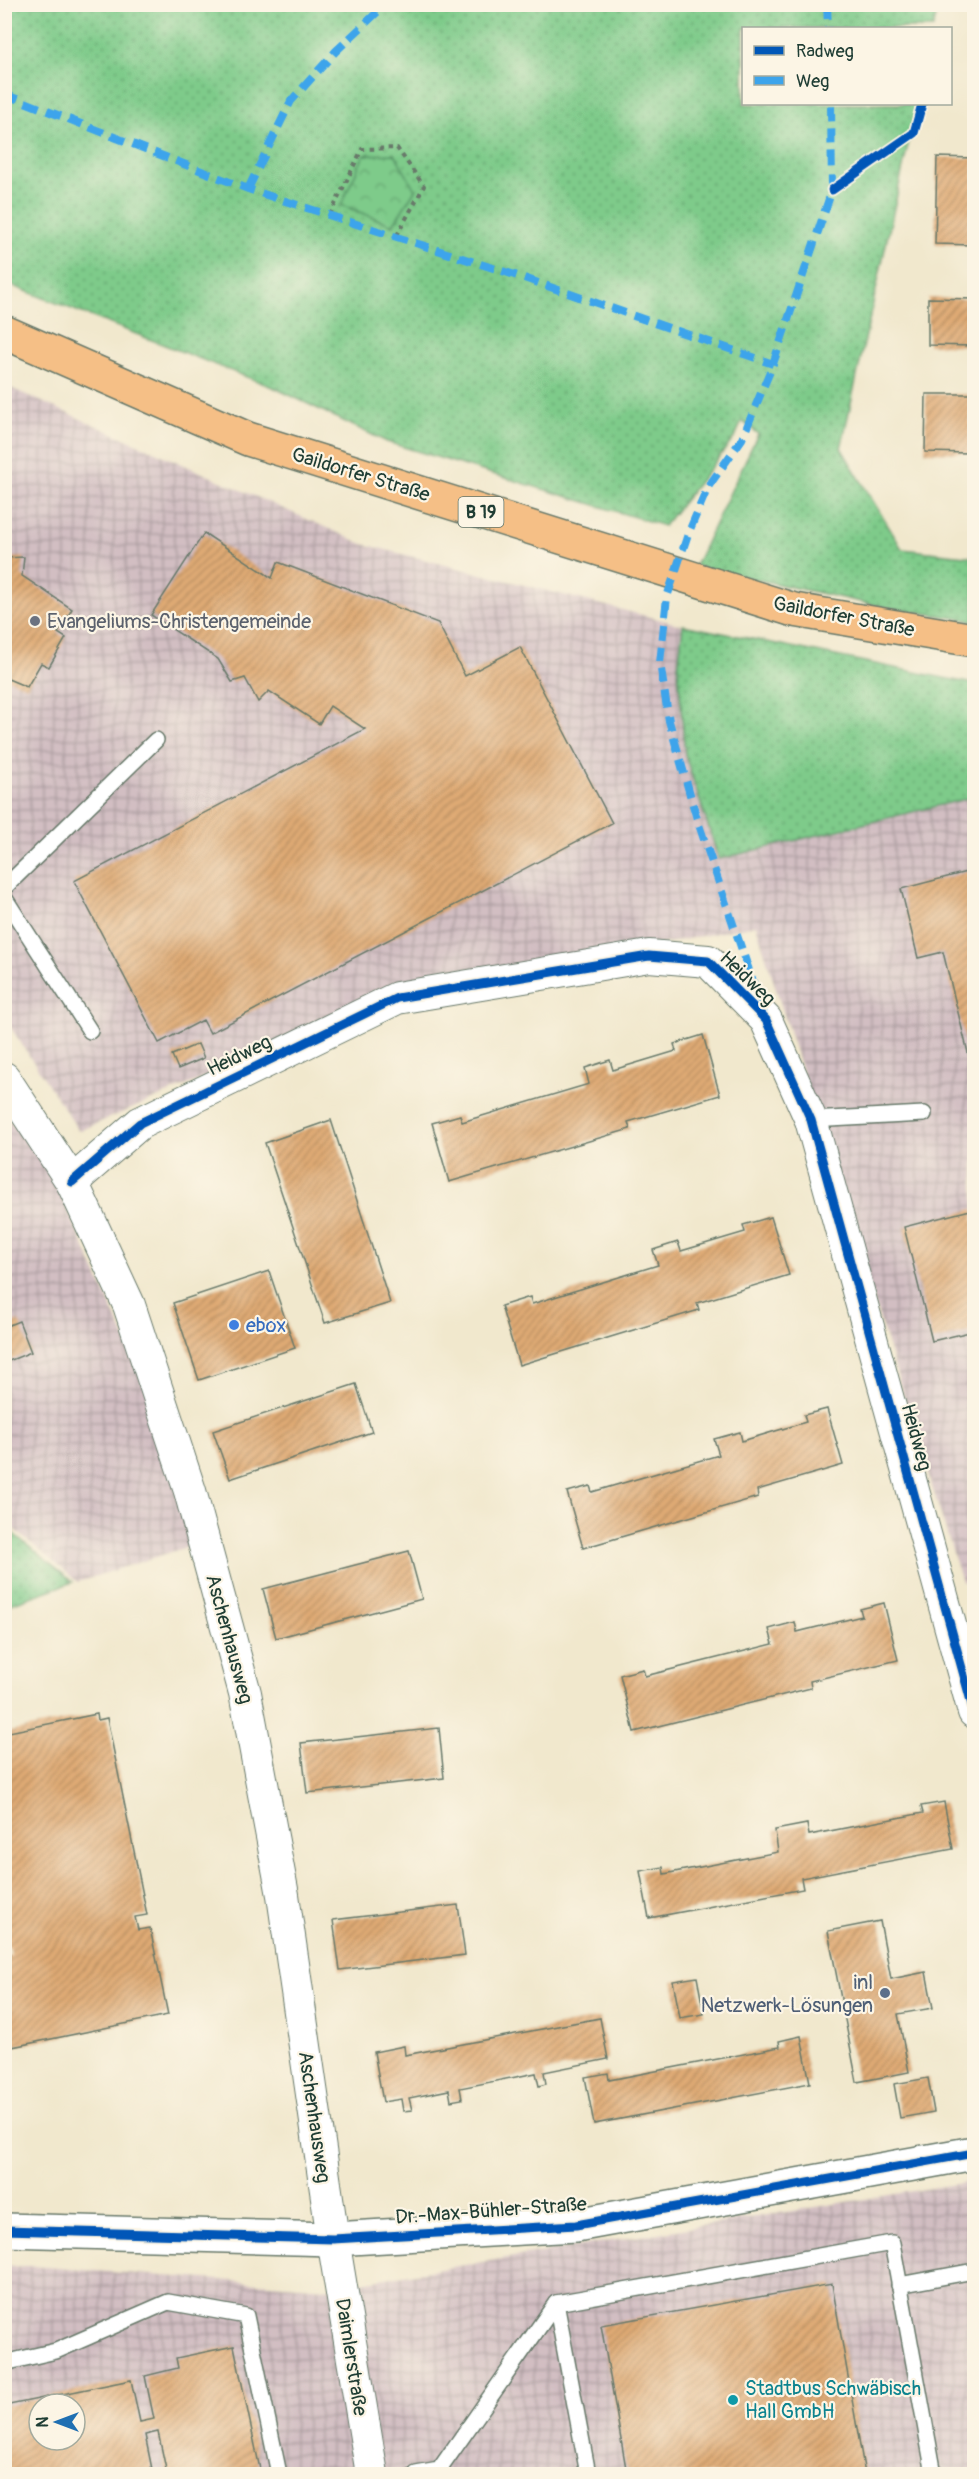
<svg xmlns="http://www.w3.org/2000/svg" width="979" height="2479" viewBox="0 0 979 2479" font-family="Pangolin,sans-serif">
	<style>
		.industrial { fill: url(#industrial-grid); fill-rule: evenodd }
		.grass { fill: url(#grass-dots); stroke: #4e845f; stroke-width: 1.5 }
		.park { fill: url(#park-crowns); stroke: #4e845f; stroke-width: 1.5 }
		.building { fill: url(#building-hatch); fill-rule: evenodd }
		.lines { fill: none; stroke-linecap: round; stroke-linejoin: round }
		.service-casing { stroke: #68796a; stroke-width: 18 }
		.minor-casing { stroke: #68796a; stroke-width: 34 }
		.tertiary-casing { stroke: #68796a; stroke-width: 36 }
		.primary-casing { stroke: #68796a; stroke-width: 36 }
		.path { stroke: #68796a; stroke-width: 4; stroke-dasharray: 4.5 4.5; stroke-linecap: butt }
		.service { stroke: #fff; stroke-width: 15 }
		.minor { stroke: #fff; stroke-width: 32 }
		.tertiary { stroke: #fff; stroke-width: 33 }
		.primary { stroke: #f5bf86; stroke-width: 33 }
		.quiet { stroke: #3da4eb; stroke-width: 8; stroke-dasharray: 15 8; stroke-linecap: butt }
		.cycleway-casing { stroke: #fcf5e5; stroke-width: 13 }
		.cycleway { stroke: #0057b8; stroke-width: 9 }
		.worship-dot { fill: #6b7280; stroke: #fcf5e5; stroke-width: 2 }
		.shop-dot { fill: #3f7fe0; stroke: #fcf5e5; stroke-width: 2 }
		.service-dot { fill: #5c6f8a; stroke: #fcf5e5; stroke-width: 2 }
		.culture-dot { fill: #0f9aa8; stroke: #fcf5e5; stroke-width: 2 }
		.labels { text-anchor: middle; stroke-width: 4.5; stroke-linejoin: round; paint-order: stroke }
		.shield { fill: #fcf5e5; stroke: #617469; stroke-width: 1.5 }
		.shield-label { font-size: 18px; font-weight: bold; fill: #1f3d34 }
		.street-label { font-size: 20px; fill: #1f3d34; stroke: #fcf5e5 }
		.worship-label { font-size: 20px; fill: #5b616d; stroke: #fcf5e5; text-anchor: start }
		.shop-label { font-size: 20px; fill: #366cbe; stroke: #fcf5e5; text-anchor: start }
		.service-label { font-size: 20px; fill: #4e5e75; stroke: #fcf5e5; text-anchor: end }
		.culture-label { font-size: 20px; fill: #0d838f; stroke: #fcf5e5; text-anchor: start }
	</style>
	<defs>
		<pattern id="industrial-grid" width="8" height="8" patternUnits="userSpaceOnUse" patternTransform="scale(1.5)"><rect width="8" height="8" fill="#d2bec2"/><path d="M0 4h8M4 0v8" fill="none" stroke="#aa9c9e"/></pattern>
		<pattern id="grass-dots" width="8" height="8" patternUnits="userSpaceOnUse" patternTransform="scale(1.5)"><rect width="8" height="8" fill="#7ecb8a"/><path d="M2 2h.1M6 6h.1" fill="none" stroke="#67a672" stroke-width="1.8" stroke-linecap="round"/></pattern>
		<pattern id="park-crowns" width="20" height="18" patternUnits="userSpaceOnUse" patternTransform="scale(1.5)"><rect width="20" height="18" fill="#7ecb8a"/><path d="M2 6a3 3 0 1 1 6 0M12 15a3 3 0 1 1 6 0" fill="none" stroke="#67a672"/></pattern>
		<pattern id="building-hatch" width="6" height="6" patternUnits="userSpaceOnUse" patternTransform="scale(1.5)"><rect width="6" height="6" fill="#dfaa74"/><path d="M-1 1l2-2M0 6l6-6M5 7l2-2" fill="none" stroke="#b48c60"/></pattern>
	</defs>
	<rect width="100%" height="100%" fill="#fcf5e5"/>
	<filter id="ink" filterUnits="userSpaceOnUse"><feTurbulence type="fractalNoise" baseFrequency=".0167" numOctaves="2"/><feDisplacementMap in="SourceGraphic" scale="12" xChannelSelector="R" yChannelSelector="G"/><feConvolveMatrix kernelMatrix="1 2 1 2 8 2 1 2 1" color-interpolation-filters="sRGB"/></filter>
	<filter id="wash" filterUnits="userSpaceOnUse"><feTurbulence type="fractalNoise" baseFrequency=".008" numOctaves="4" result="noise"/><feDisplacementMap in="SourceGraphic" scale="24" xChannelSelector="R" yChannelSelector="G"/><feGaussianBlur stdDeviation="1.35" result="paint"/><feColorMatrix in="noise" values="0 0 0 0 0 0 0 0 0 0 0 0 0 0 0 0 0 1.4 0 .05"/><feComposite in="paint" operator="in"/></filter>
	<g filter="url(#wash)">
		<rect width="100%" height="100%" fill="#f1e8cd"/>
		<g class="industrial">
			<path d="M 4,385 L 363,544 L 709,632 L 974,684 L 974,1581 L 962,1582 L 756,925 L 387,1000 L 79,1131 L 5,1019 Z"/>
			<path d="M 4,1113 L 53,1177 L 144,1380 L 193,1545 L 78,1582 L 5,1522 Z"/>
			<path d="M 974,2181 L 974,2474 L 5,2474 L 4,2267 L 30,2266 L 326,2288 ZM 39,2404 L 75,2404 L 75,2440 L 39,2440 Z"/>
		</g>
		<g class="grass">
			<path d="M 4,5 L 939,5 L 933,28 L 744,28 L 744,104 L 917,104 L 841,448 L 902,549 L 974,557 L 974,621 L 879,606 L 695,566 L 758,434 L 742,421 L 735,437 L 664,526 L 387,442 L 275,388 L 5,283 Z"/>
			<path d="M 683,625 L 974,684 L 974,797 L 719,859 L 685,755 L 678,668 Z"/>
			<path d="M 5,1527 L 73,1582 L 5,1606 Z"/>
		</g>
		<path class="park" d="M 395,154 L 415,190 L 393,225 L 341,205 L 364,155 Z"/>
		<g id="blocks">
			<g class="building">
				<rect x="972" y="27" width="2" height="34"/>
				<path d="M 937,157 L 974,158 L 974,245 L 935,244 Z"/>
				<rect x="971" y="261" width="3" height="19"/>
				<path d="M 928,298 L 974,299 L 974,346 L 928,345 Z"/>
				<path d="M 926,394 L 971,394 L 970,453 L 925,452 Z"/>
				<path d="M 204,533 L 272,578 L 278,562 L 438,623 L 465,676 L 520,647 L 612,823 L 210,1033 L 203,1020 L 159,1043 L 74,881 L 365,729 L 330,706 L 319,724 L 269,691 L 258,702 L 245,678 L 232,682 L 218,659 L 151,615 Z"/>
				<path d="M 24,557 L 22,576 L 72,609 L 58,633 L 66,638 L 49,667 L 41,663 L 27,687 L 8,679 L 4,685 L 4,558 Z"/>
				<path d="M 974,870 L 974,1077 L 943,952 L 918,958 L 901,889 Z"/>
				<path d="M 703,1035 L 720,1095 L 628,1122 L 630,1129 L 449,1182 L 432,1123 L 460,1115 L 462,1122 L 589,1084 L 585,1068 L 610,1060 L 613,1070 L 676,1051 L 674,1044 Z"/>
				<path d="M 198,1044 L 204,1058 L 178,1069 L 172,1055 Z"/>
				<path d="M 331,1120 L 390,1303 L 325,1323 L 265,1143 Z"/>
				<path d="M 974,1209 L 974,1331 L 932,1341 L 904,1227 Z"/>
				<path d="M 771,1217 L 789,1275 L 697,1303 L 699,1310 L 519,1365 L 501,1306 L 530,1297 L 532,1304 L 658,1265 L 653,1250 L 678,1242 L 681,1251 L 745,1232 L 743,1225 Z"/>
				<path d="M 269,1271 L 295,1348 L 199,1380 L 173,1303 Z"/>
				<path d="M 19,1321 L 31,1352 L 4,1363 L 4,1327 Z"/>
				<path d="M 356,1384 L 372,1432 L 230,1479 L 213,1431 Z"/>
				<path d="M 827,1409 L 843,1465 L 757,1490 L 758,1497 L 583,1548 L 567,1492 L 590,1486 L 592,1492 L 719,1455 L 714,1439 L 740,1432 L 742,1441 L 806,1422 L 804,1415 Z"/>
				<path d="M 409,1551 L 422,1599 L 276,1638 L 263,1589 Z"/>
				<path d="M 884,1603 L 898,1660 L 810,1681 L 811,1688 L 634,1732 L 620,1675 L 643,1669 L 645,1676 L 773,1644 L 769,1629 L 795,1622 L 797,1632 L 862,1616 L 860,1609 Z"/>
				<path d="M 97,1714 L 98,1720 L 107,1718 L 147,1915 L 135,1917 L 138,1930 L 150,1928 L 168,2015 L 12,2047 L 4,2010 L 4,1957 L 11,1955 L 9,1947 L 4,1947 L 4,1733 Z"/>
				<path d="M 439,1728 L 444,1778 L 307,1793 L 301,1743 Z"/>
				<path d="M 944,1802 L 953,1849 L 801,1878 L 803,1889 L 649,1918 L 640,1871 L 663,1867 L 664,1874 L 778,1852 L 775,1830 L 807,1824 L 809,1835 L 923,1813 L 921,1806 Z"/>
				<path d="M 458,1905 L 465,1955 L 340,1970 L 333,1920 Z"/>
				<path d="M 880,1921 L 891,1979 L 926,1972 L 933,2008 L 898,2014 L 909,2072 L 857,2082 L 828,1931 Z"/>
				<path d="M 697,1977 L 704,2014 L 680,2018 L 673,1981 Z"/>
				<path d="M 600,2018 L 608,2059 L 544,2072 L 546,2084 L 539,2086 L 536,2073 L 460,2088 L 462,2099 L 451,2101 L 449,2090 L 409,2098 L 412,2110 L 403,2111 L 401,2099 L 383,2102 L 374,2052 L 404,2046 L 405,2055 Z"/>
				<path d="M 801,2036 L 810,2083 L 594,2124 L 585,2077 L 608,2073 L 609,2080 L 780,2047 L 779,2041 Z"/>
				<path d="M 928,2078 L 934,2112 L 900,2118 L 894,2084 Z"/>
				<path d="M 832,2284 L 865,2474 L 627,2474 L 601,2325 Z"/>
				<path d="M 234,2346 L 261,2474 L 167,2474 L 158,2432 L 145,2435 L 153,2474 L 4,2474 L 4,2406 L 131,2380 L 140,2422 L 154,2419 L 145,2376 L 178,2368 L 176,2358 ZM 39,2404 L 75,2404 L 75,2440 L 39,2440 Z"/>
			</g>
		</g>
	</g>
	<g filter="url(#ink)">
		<use href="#blocks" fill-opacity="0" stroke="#68796a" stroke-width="1.5"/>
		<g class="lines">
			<defs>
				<g id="service">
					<path d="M 4,888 L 156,740"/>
					<path d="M 4,897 L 90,1031"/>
					<path d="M 811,1120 L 924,1114"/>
					<path d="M 899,2285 L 974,2271"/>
					<path d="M 556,2303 L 588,2474"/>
					<path d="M 4,2363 L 56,2351 L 168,2302 L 246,2316 L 279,2474"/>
					<path d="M 416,2474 L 439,2470 L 556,2303 L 892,2243 L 934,2474"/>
				</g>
				<g id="minor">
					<path d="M 4,1078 L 72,1182 L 129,1305 L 190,1491 L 245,1693 L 283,1895 L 333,2239 L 372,2474"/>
					<path d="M 72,1182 L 140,1123 L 397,998 L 649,956 L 708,961 L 766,1020 L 811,1120 L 974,1712"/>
				</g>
				<path id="tertiary" d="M 4,2230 L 333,2239 L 576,2225 L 974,2153"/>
				<path id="primary" d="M 4,332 L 248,439 L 794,610 L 974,640"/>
			</defs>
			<use href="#service" class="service-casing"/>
			<use href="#minor" class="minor-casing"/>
			<use href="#tertiary" class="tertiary-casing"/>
			<use href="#primary" class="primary-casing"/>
			<path class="path" d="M 330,215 L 362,149 L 397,148 L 424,186 L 396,237"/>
			<use href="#service" class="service"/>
			<use href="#minor" class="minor"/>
			<use href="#tertiary" class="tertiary"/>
			<use href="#primary" class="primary"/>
			<g class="quiet">
				<path d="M 827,4 L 828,28"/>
				<path d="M 4,94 L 248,189 L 524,278 L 773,364"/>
				<path d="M 248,189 L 291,101 L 336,51 L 386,4"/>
				<path d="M 764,1014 L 697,819 L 669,721 L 660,663 L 667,597 L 688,534 L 708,487 L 742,439 L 773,364 L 832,190 L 831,104"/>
			</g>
			<defs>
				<g id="cycleway">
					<path d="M 832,190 L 914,133 L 922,104"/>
					<path d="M 72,1182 L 140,1123 L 397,998 L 649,956 L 708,961 L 766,1020 L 811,1120 L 974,1712"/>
					<path d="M 4,2230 L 333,2239 L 576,2225 L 974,2153"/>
				</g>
			</defs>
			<use href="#cycleway" class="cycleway-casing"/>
			<use href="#cycleway" class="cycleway"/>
		</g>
	</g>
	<circle class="worship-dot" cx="35" cy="621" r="6"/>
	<circle class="shop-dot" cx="234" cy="1325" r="6"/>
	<circle class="service-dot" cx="885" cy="1993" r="6"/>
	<circle class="culture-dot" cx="733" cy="2400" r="6"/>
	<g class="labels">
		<rect class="shield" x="458.5" y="497" width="45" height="30" rx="4.5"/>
		<g class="shield-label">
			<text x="481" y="518">B 19</text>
		</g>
		<g class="street-label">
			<text transform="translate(361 474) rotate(17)" y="7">Gaildorfer Straße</text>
			<text transform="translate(844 616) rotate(11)" y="7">Gaildorfer Straße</text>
			<text transform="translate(748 978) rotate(44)" y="7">Heidweg</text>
			<text transform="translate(239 1055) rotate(-26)" y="7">Heidweg</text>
			<text transform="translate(917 1437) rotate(75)" y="7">Heidweg</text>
			<text transform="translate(230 1639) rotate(75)" y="7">Aschenhausweg</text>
			<text transform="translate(315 2117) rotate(82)" y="7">Aschenhausweg</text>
			<text transform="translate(491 2210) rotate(-4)" y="7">Dr.-Max-Bühler-Straße</text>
			<text transform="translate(352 2357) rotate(81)" y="7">Daimlerstraße</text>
		</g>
		<g class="worship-label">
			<text x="47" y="628">Evangeliums-Christengemeinde</text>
		</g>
		<g class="shop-label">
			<text x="246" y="1332">ebox</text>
		</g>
		<g class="service-label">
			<text x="873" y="1989">inl<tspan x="873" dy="23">Netzwerk-Lösungen</tspan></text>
		</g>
		<g class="culture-label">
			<text x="745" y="2395">Stadtbus Schwäbisch<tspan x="745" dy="23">Hall GmbH</tspan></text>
		</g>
	</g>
	<rect width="979" height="2479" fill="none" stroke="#fcf5e5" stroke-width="24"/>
	<rect x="742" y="27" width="210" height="78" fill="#fcf5e5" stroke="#a4ab9e" stroke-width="1.5"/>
	<rect x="754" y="46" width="30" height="9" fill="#0057b8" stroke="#a4ab9e" stroke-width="1.5"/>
	<text x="796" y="57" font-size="18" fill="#1f3d34">Radweg</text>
	<rect x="754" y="76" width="30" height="9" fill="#3da4eb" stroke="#a4ab9e" stroke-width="1.5"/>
	<text x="796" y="87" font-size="18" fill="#1f3d34">Weg</text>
	<g transform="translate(57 2422) rotate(270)"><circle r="28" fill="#fcf5e5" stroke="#a4ab9e" stroke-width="1.5"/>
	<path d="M0-4.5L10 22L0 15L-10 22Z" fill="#1f6fb2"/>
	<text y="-9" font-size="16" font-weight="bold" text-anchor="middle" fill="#1f3d34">N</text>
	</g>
</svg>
